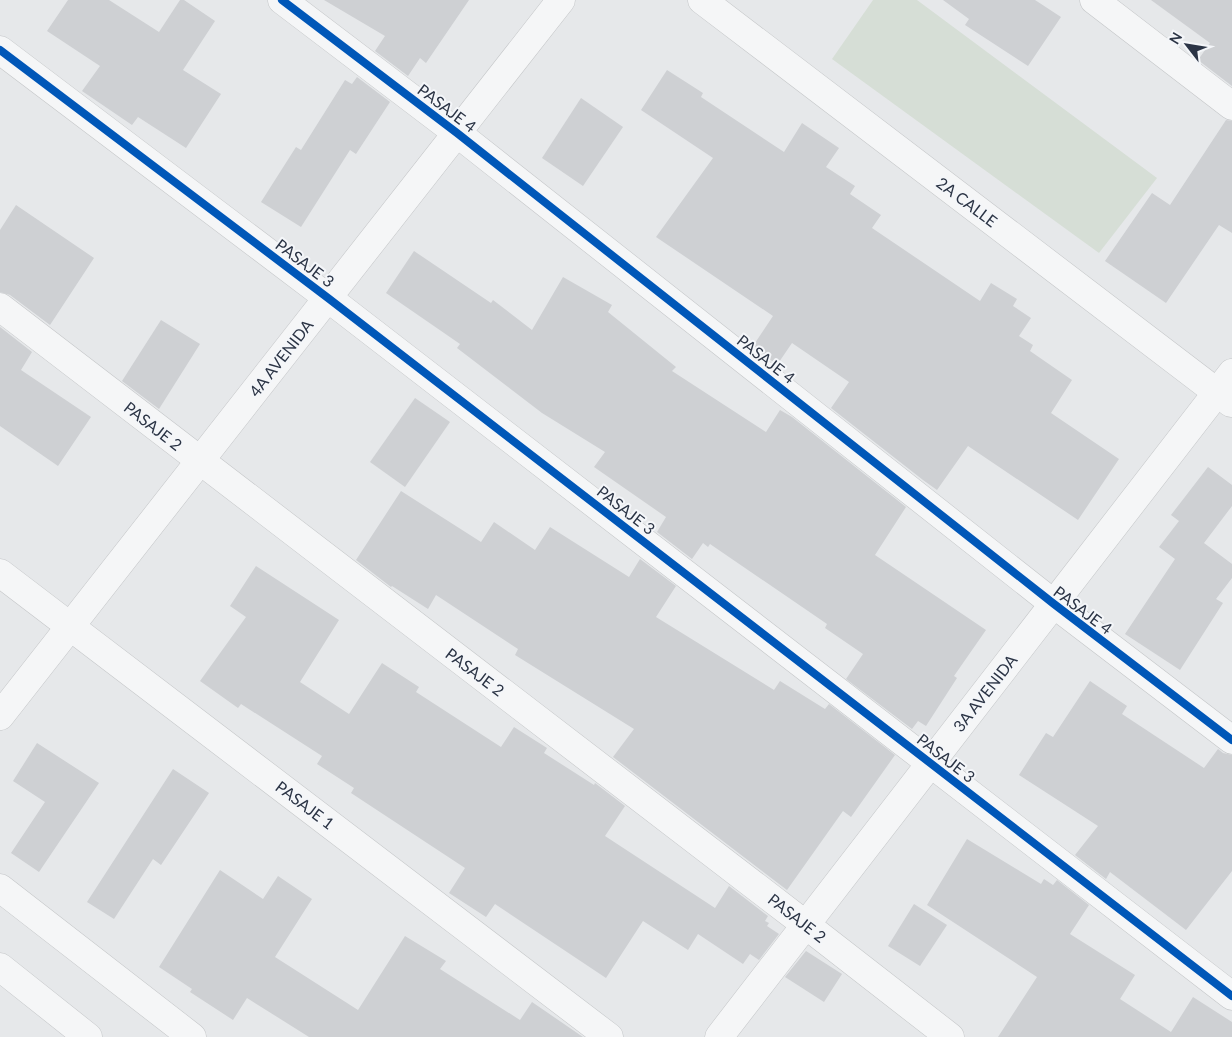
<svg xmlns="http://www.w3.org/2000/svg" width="1232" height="1037" viewBox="0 0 1232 1037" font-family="Lato,sans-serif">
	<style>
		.green { fill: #d6ded6 }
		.building { fill: #ced0d3 }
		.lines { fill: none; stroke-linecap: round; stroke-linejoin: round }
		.minor-casing { stroke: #c4c6c8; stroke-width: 29 }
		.minor { stroke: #f5f6f7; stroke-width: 28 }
		.cycleway-casing { stroke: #f4f6f9; stroke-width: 11 }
		.cycleway { stroke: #0057b8; stroke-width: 8 }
		.labels { text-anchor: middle; stroke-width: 4; stroke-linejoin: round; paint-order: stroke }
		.street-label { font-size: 16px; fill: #2b3445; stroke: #f4f6f9 }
	</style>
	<rect width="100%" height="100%" fill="#e6e8ea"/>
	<path class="green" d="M 873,0 L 917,0 L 1157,178 L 1099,253 L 832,59 Z"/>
	<g class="building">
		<path d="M 68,0 L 109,0 L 159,32 L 180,0 L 184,0 L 215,21 L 183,70 L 221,94 L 186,148 L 138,117 L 132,125 L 82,91 L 100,66 L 47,31 Z"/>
		<path d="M 324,0 L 469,0 L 426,63 L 420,58 L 408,76 L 375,51 L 385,36 Z"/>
		<path d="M 943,0 L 1035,0 L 1061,17 L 1028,66 L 965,25 L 969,19 Z"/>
		<path d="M 1151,0 L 1232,0 L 1232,86 L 1198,60 L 1210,43 Z"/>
		<path d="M 667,70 L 703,93 L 701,97 L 784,152 L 802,123 L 839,148 L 826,167 L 855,186 L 850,194 L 881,215 L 872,228 L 980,301 L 991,283 L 1017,299 L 1013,306 L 1031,318 L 1019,336 L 1033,345 L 1030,351 L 1072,380 L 1051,413 L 1119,459 L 1078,520 L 968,446 L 937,490 L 923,480 L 831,408 L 849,382 L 792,343 L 777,365 L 753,346 L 773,316 L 656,237 L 713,158 L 641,110 Z"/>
		<path d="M 357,77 L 390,102 L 356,154 L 350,150 L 301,227 L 261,202 L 296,147 L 301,150 L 345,80 L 352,84 Z"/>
		<path d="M 581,98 L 623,127 L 583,186 L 542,158 Z"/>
		<path d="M 1226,120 L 1232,121 L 1232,233 L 1219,225 L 1166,303 L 1105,261 L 1152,193 L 1170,205 Z"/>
		<path d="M 16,205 L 94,258 L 50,325 L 10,295 L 0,292 L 0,230 Z"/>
		<path d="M 414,251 L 491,303 L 493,300 L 532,330 L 563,277 L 612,305 L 608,312 L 676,367 L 672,371 L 766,432 L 780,410 L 792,417 L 906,507 L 875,555 L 986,630 L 954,676 L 957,678 L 926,726 L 918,721 L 912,729 L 846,679 L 863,654 L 825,628 L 827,624 L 710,544 L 708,547 L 703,543 L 692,559 L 657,532 L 666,517 L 594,467 L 605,452 L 542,413 L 457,348 L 460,344 L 386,293 Z"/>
		<path d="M 161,320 L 200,344 L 159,409 L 122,381 Z"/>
		<path d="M 0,327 L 32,352 L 21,370 L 91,417 L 58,466 L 0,426 Z"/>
		<path d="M 415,398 L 450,422 L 405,487 L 370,462 Z"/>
		<path d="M 1208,467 L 1232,485 L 1232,506 L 1204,543 L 1232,564 L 1232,578 L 1216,599 L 1223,603 L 1180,670 L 1125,634 L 1175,559 L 1159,547 L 1179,521 L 1171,515 Z"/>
		<path d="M 401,491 L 481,542 L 494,522 L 535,550 L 550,527 L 629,577 L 640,559 L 676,586 L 656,617 L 774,690 L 780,681 L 825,709 L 829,704 L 895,755 L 851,817 L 843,811 L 787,890 L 613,757 L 634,729 L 515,655 L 518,649 L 436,595 L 428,609 L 392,586 L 391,587 L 356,560 Z"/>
		<path d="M 256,566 L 339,620 L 300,682 L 349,714 L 382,663 L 419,687 L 416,692 L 501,747 L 514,727 L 547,748 L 544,753 L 594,785 L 595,783 L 625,806 L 605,836 L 715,908 L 729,886 L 768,916 L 765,921 L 769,923 L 767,926 L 779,934 L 759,960 L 750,954 L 743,964 L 698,934 L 688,950 L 643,921 L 606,978 L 495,904 L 486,917 L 449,893 L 465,868 L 351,793 L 354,788 L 317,764 L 322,756 L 241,704 L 238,708 L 200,681 L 246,617 L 230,606 Z"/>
		<path d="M 1090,681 L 1127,706 L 1122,714 L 1204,768 L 1218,749 L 1223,753 L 1232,755 L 1232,871 L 1186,930 L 1110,872 L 1106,879 L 1075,855 L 1098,826 L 1019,775 L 1046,733 L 1053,737 Z"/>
		<path d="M 37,743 L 99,783 L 39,872 L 11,853 L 45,802 L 13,781 Z"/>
		<path d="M 173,769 L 209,793 L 161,865 L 153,859 L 114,919 L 87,902 Z"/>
		<path d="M 967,839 L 1041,884 L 1044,879 L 1053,885 L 1057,880 L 1089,905 L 1070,934 L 1135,975 L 1120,999 L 1171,1032 L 1193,997 L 1232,1022 L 1232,1037 L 998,1037 L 1037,977 L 927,905 Z"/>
		<path d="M 220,870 L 263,899 L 278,876 L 312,899 L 275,957 L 358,1010 L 405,936 L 446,961 L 440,969 L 520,1020 L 532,1002 L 583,1037 L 309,1037 L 247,998 L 233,1020 L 190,992 L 192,989 L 159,967 Z"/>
		<path d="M 914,904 L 947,925 L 920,966 L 888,946 Z"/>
		<path d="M 806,951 L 842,974 L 824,1002 L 785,977 Z"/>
	</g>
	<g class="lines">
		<defs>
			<g id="minor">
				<path d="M 282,0 L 457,133 L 1054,604 L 1232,740"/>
				<path d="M 702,0 L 1231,403"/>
				<path d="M 1094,0 L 1232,106"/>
				<path d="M 0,50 L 328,298 L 1232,996"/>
				<path d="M 0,307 L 806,925 L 950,1037"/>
				<path d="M 0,573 L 609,1037"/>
				<path d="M 0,716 L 561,0"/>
				<path d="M 0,888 L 192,1037"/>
				<path d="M 0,967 L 88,1037"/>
				<path d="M 719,1037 L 1232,373"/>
			</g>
		</defs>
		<use href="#minor" class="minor-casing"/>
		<use href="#minor" class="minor"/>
		<defs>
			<g id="cycleway">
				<path d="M 282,0 L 457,133 L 1054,604 L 1232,740"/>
				<path d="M 0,50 L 328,298 L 1232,996"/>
			</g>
		</defs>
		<use href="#cycleway" class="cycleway-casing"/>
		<use href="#cycleway" class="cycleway"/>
	</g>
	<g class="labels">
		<g class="street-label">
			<text transform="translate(447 108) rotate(37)" y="6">PASAJE 4</text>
			<text transform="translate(967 202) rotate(37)" y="6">2A CALLE</text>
			<text transform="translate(305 263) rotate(37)" y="6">PASAJE 3</text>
			<text transform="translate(281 358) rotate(-52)" y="6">4A AVENIDA</text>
			<text transform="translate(766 359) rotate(38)" y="6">PASAJE 4</text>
			<text transform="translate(153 426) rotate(38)" y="6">PASAJE 2</text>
			<text transform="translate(626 510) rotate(38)" y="6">PASAJE 3</text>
			<text transform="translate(1083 610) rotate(37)" y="6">PASAJE 4</text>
			<text transform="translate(475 672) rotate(37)" y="6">PASAJE 2</text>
			<text transform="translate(985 693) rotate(-52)" y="6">3A AVENIDA</text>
			<text transform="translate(946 758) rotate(38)" y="6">PASAJE 3</text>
			<text transform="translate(305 805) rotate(37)" y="6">PASAJE 1</text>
			<text transform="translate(797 918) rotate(38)" y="6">PASAJE 2</text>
		</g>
	</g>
	<g transform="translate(1187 45) rotate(301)" stroke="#f4f6f9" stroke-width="4" paint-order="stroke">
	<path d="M0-4L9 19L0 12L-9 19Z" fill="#2b3445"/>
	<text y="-8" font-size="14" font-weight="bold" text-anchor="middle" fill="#2b3445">N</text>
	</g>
</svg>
